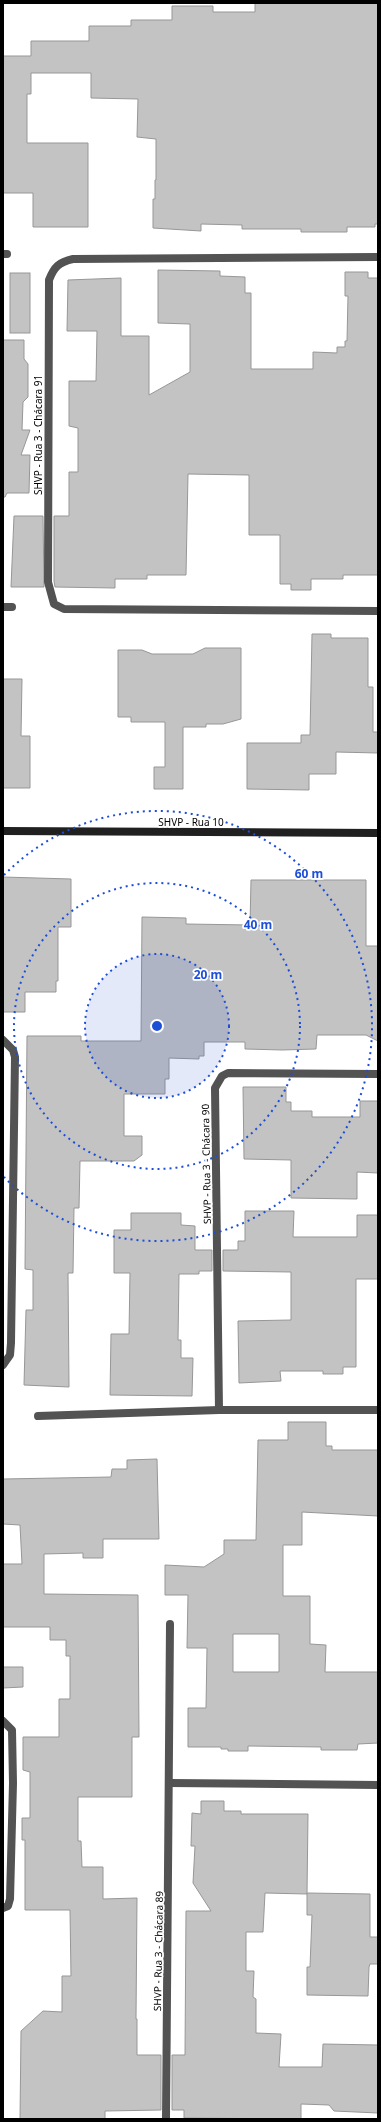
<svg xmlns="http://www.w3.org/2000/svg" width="381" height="2122" viewBox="0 0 381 2122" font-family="'Noto Sans',sans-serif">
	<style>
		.building { fill: #c3c3c3; stroke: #979797; fill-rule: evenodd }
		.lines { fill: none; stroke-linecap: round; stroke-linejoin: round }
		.street { stroke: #535353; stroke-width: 8 }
		.secondary { stroke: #202020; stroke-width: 8 }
		.ring { fill: none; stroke: #1d4ed8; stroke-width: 2; stroke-dasharray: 2 4 }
		.labels { text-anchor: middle; stroke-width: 3.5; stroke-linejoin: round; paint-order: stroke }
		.street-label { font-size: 10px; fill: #000; stroke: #fff }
		.centre { fill: #1d4ed8; stroke: #fff; stroke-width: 2 }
		.ring-label { font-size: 12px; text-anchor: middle; font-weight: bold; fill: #1d4ed8; stroke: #fff; stroke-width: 3.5; stroke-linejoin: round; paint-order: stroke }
	</style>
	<rect width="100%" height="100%" fill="#fff"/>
	<g class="building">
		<path d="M 255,3 L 378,3 L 378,224 L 375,224 L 375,227 L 347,227 L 347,232 L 301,232 L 301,229 L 242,229 L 242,225 L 201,224 L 201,231 L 153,228 L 153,199 L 155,199 L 155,180 L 156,180 L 156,139 L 137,137 L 138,99 L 91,98 L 91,73 L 31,73 L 31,94 L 27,94 L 27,143 L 88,143 L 88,227 L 33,227 L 33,193 L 3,193 L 3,56 L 31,56 L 31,41 L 89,41 L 89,26 L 131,26 L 131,20 L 172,20 L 172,6 L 213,6 L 213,12 L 255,12 Z"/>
		<path d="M 158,270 L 220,271 L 220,276 L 245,277 L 245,293 L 251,293 L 251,369 L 313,369 L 313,352 L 337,353 L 337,347 L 345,347 L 345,341 L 347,341 L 348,296 L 345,296 L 345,272 L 368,272 L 368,278 L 378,278 L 378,575 L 343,575 L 343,579 L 311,579 L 311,590 L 291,590 L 291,584 L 280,584 L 280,535 L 249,535 L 249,475 L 188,474 L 186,575 L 147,575 L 147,579 L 115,579 L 115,588 L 55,587 L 54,581 L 54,516 L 69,516 L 69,472 L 78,472 L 78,428 L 69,426 L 69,381 L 96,381 L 97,331 L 67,331 L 68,280 L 121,278 L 121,336 L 149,336 L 149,395 L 190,372 L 190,324 L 158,323 Z"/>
		<rect x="10" y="273" width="20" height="60"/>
		<path d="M 3,340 L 24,340 L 24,359 L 28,364 L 28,397 L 23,402 L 22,430 L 30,430 L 21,455 L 30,455 L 29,493 L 7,493 L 5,497 L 3,497 Z"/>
		<path d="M 14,516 L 43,516 L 44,587 L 11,587 Z"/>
		<path d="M 312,634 L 331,634 L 331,638 L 368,638 L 368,687 L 373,687 L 373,732 L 378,732 L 378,753 L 336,752 L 336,774 L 309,774 L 309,790 L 247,789 L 247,743 L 301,743 L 301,735 L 310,735 Z"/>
		<path d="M 205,648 L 241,648 L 241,719 L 223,724 L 206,724 L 206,727 L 183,727 L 183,789 L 154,789 L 154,767 L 165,767 L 165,722 L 131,722 L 131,717 L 118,717 L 118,650 L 142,650 L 152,654 L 193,654 Z"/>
		<path d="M 3,679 L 22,679 L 21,736 L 30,736 L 30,788 L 3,788 Z"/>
		<path d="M 3,877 L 71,879 L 71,927 L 58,927 L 58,981 L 56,981 L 56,992 L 25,992 L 25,1012 L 3,1012 Z"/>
		<path d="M 251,880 L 366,880 L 366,946 L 378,946 L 378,1041 L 366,1035 L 317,1035 L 316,1049 L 282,1050 L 245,1049 L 245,1042 L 204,1042 L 204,1056 L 199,1056 L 199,1059 L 169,1058 L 169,1079 L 165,1079 L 165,1094 L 124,1094 L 124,1136 L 142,1136 L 142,1155 L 134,1161 L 80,1161 L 79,1208 L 74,1208 L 73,1273 L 68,1273 L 69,1387 L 24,1385 L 26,1310 L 33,1310 L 33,1270 L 25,1269 L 27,1036 L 81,1036 L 81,1041 L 141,1041 L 142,917 L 186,918 L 186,924 L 250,925 Z"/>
		<path d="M 243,1087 L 286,1087 L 286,1102 L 291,1102 L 291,1111 L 312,1111 L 312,1117 L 360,1117 L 360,1101 L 378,1101 L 378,1173 L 357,1172 L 357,1199 L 291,1198 L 291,1160 L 244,1159 Z"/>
		<path d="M 245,1211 L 294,1211 L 293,1237 L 357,1237 L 357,1215 L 378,1215 L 378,1279 L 356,1279 L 356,1367 L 343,1367 L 343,1374 L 323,1374 L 323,1371 L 280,1371 L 281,1381 L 239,1383 L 238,1321 L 291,1320 L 291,1272 L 223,1271 L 223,1250 L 238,1250 L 238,1241 L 245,1241 Z"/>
		<path d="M 131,1213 L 181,1213 L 181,1225 L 195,1226 L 195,1250 L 212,1250 L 212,1271 L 199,1271 L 199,1274 L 179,1274 L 178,1340 L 181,1340 L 181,1358 L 193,1358 L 192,1396 L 110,1395 L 111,1334 L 129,1334 L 130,1273 L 114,1273 L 114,1230 L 131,1230 Z"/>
		<path d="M 288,1422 L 326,1422 L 326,1446 L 332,1446 L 332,1450 L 378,1450 L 378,1516 L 302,1512 L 302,1545 L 283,1545 L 283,1596 L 310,1596 L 310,1644 L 326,1645 L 325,1672 L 378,1672 L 378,1743 L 358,1744 L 357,1750 L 321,1750 L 321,1747 L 248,1746 L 248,1751 L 228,1751 L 228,1749 L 221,1749 L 221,1747 L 188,1747 L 188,1708 L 206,1708 L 207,1648 L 187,1648 L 188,1595 L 165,1595 L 165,1565 L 204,1567 L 224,1554 L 224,1540 L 256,1540 L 258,1440 L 288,1440 ZM 233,1634 L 279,1634 L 279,1672 L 233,1672 Z"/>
		<path d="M 157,1459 L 159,1539 L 103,1539 L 103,1558 L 83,1558 L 83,1553 L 44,1554 L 44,1594 L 138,1595 L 139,1737 L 132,1737 L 132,1797 L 78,1797 L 78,1841 L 81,1841 L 82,1867 L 103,1867 L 103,1899 L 137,1898 L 136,2019 L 137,2019 L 137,2055 L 161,2055 L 161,2110 L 105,2111 L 105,2119 L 20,2119 L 21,2031 L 43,2011 L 62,2012 L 62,1976 L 71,1976 L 70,1910 L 25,1910 L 25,1840 L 22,1840 L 22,1818 L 30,1818 L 30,1772 L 23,1770 L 23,1737 L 59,1737 L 59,1699 L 70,1699 L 70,1656 L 66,1656 L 66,1640 L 50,1640 L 50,1627 L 3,1627 L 3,1564 L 22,1564 L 20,1525 L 3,1524 L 3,1479 L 111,1477 L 112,1469 L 127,1469 L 127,1460 Z"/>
		<path d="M 3,1667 L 23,1667 L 23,1687 L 3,1688 Z"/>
		<path d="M 201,1801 L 224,1801 L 224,1811 L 241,1811 L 241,1814 L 308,1814 L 307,1894 L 265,1893 L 263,1932 L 246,1932 L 246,1971 L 254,1971 L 253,1997 L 256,1999 L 256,2033 L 281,2034 L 279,2067 L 322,2067 L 323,2044 L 378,2045 L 378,2113 L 334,2111 L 329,2105 L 301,2104 L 301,2119 L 184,2118 L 184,2110 L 172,2110 L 172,2055 L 185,2055 L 186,1911 L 211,1911 L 193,1883 L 195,1846 L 191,1846 L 192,1813 L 201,1814 Z"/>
		<path d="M 307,1893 L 370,1894 L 370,1937 L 378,1937 L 378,1964 L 370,1964 L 369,1967 L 368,1996 L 307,1995 L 307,1967 L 310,1967 L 312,1915 L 307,1915 Z"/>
	</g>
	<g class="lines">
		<g class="street">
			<path d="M 3,254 L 7,254"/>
			<path d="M 378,257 L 73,259 C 59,262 54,267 49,280 L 48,582 L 54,604 L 64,609 L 378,611"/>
			<path d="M 3,607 L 12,607"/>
			<path d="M 3,1040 L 13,1050 L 15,1057 L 11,1343 L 10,1355 L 3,1365"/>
			<path d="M 219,1410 L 215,1088 L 222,1076 L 228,1073 L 378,1074"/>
			<path d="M 38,1416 L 219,1410 L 378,1410"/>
			<path d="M 3,1721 L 12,1730 L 13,1783 L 10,1899 L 8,1906 L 3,1908"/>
			<path d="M 170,1783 L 378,1785"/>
			<path d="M 166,2119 L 170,1624"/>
		</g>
		<path class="secondary" d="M 3,831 L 378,833"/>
	</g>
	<circle cx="157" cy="1026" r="72" fill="#1d4ed8" fill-opacity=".12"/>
	<g class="ring">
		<circle cx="157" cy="1026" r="72"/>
		<circle cx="157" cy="1026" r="143"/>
		<path d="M4 875A215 215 0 1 1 4 1177"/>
	</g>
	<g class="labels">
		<g class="street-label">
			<text transform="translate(38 435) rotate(-90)" y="4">SHVP - Rua 3 - Chácara 91</text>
			<text x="191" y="826">SHVP - Rua 10</text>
			<text transform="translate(206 1164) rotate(-91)" y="4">SHVP - Rua 3 - Chácara 90</text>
			<text transform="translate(158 1951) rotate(-89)" y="4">SHVP - Rua 3 - Chácara 89</text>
		</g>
	</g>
	<circle cx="157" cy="1026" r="6" class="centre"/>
	<g class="ring-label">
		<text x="309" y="878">60 m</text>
		<text x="258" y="929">40 m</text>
		<text x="208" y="979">20 m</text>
	</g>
	<rect width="381" height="2122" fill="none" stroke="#000000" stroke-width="8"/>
</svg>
